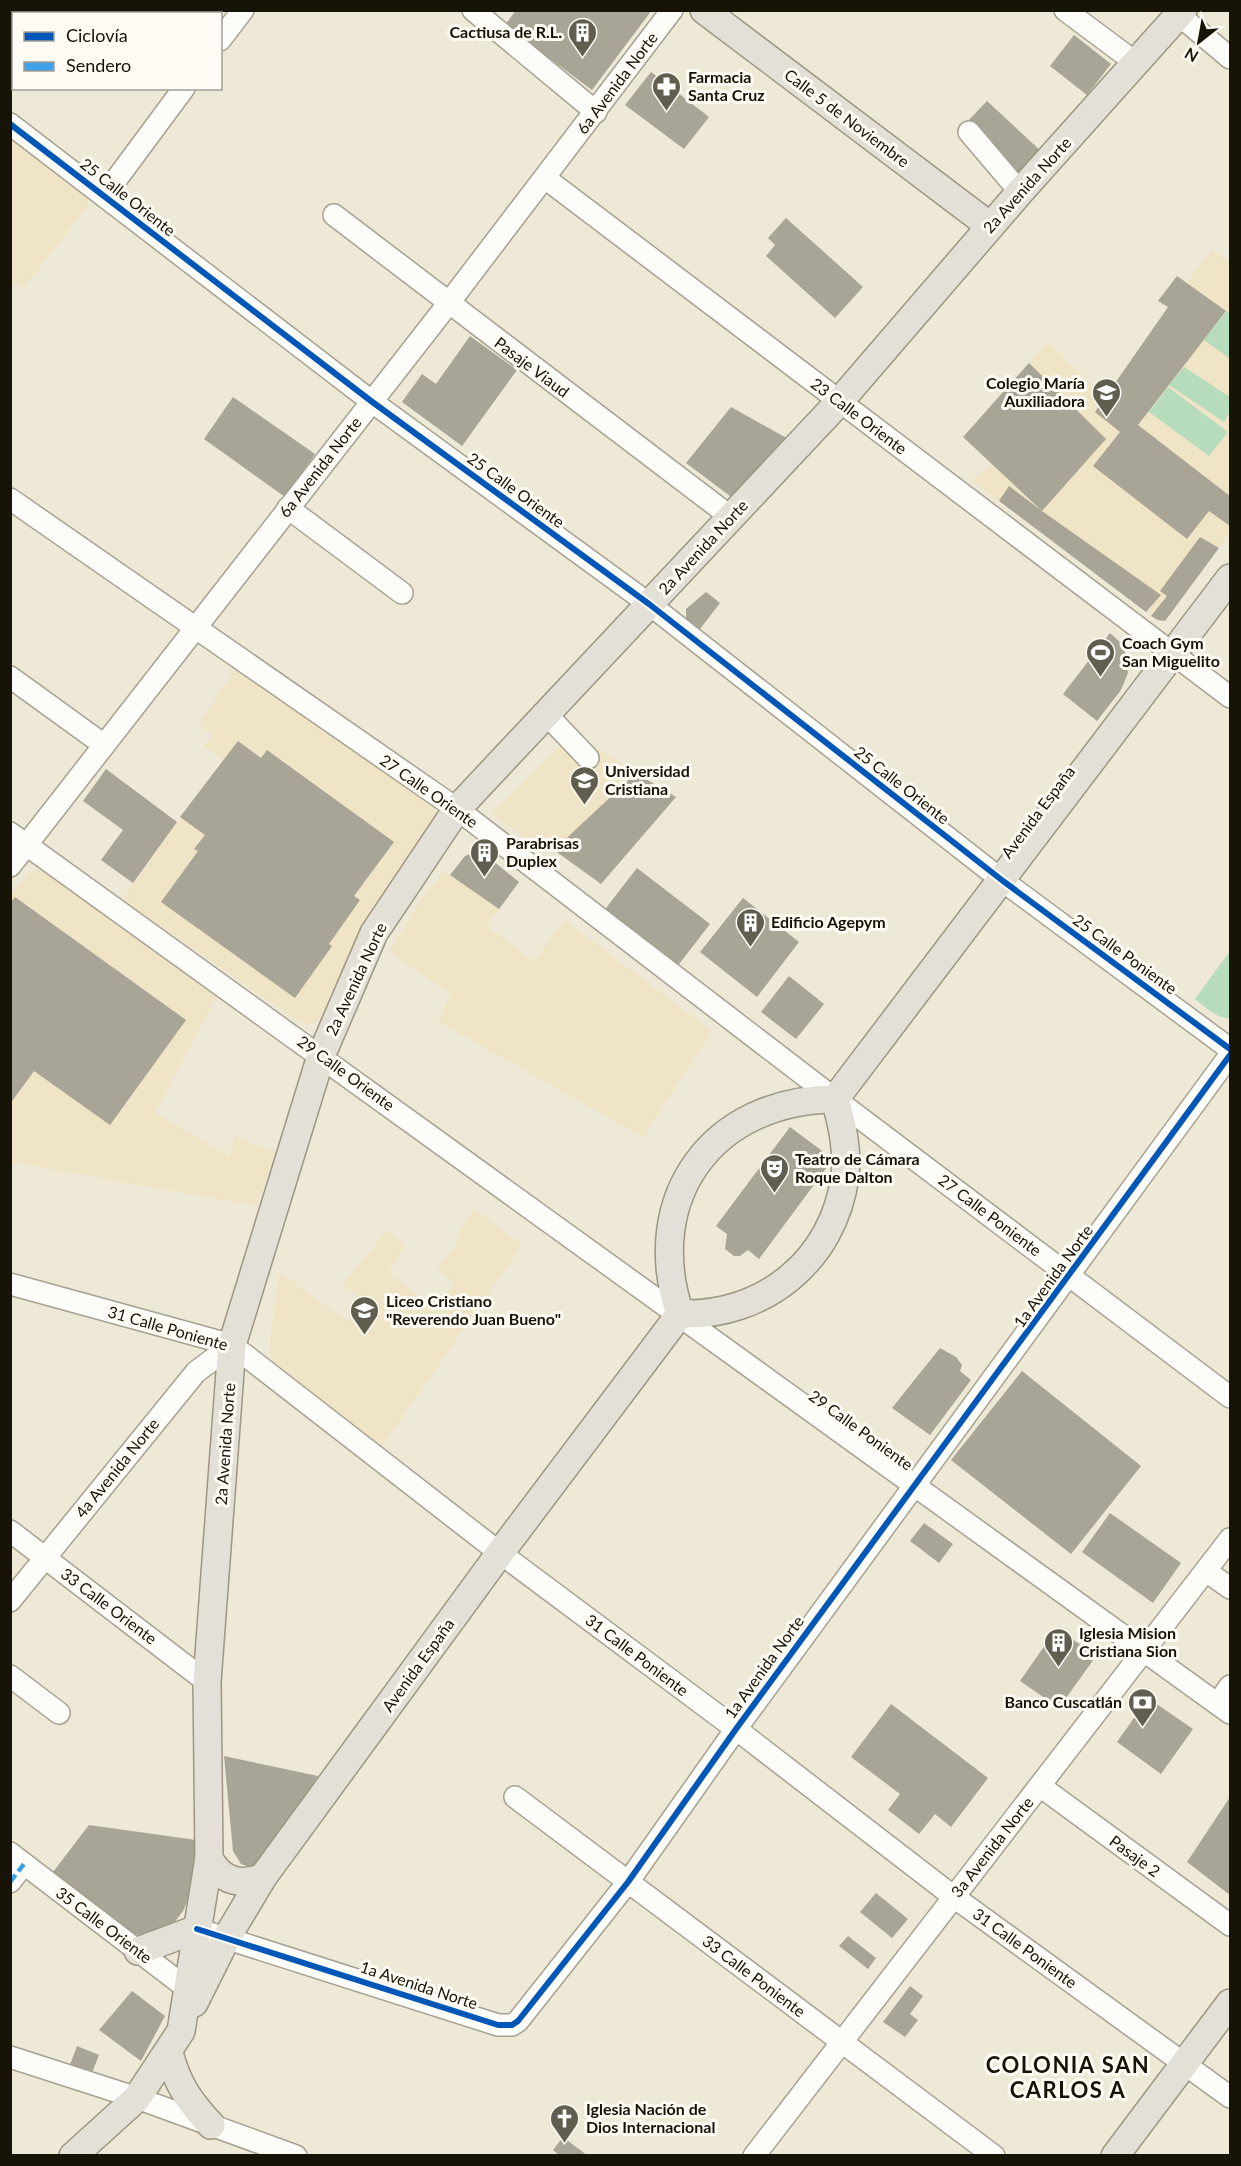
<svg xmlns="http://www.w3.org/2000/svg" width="1241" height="2166" viewBox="0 0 1241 2166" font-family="Lato,sans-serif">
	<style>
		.built { fill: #efe4c5 }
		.green { fill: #b6dcbc }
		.building { fill: #a8a496 }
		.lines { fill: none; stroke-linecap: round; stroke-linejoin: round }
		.minor-casing { stroke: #a6a293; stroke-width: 24 }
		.major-casing { stroke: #9c9682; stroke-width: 30 }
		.minor { stroke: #fcfcf9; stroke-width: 21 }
		.major { stroke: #e2e0d7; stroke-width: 27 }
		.quiet { stroke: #3da2e9; stroke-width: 4.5; stroke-dasharray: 9 4.5; stroke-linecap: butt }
		.cycleway-casing { stroke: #fdfbf4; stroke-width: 10 }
		.cycleway { stroke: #0057b8; stroke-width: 6 }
		.labels { text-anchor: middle; stroke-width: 6; stroke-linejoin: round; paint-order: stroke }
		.poi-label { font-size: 16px; font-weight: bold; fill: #171307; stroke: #fdfbf4; text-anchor: start }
		.street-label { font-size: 16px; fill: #171307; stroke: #fdfbf4 }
		.district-label { font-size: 22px; font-weight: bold; letter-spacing: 1.5px; fill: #171307; stroke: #fdfbf4 }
	</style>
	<rect width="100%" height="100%" fill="#eee8d6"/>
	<g class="built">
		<path d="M 10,133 L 80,185 L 89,204 L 24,287 L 11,280 Z"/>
		<path d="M 1212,249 L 1230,263 L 1230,532 L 1165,621 L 1158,620 L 971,480 L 992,464 L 963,437 L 1048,342 L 1105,397 L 1168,308 L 1158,301 L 1177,276 L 1187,283 Z"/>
		<path d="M 237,666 L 444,811 L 319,1020 L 309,1024 L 296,1020 L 122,899 L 223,760 L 204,746 L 212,736 L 199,724 Z"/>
		<path d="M 573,733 L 676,797 L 601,884 L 554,850 L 548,854 L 491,814 Z"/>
		<path d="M 36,870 L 44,871 L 216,997 L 155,1113 L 229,1156 L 234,1136 L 275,1152 L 257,1206 L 11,1162 L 10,895 L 30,872 Z"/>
		<path d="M 444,871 L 499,909 L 487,926 L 534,961 L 565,920 L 712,1031 L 643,1137 L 438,1021 L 451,994 L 389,952 L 421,900 Z"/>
		<path d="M 474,1209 L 522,1245 L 382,1446 L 273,1362 L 269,1348 L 279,1272 L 348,1322 L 365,1302 L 343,1284 L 387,1231 L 405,1244 L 388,1273 L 437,1308 L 454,1282 L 437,1270 L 459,1240 L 456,1237 Z"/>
	</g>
	<g class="green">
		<path d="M 1227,311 L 1230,314 L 1230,359 L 1204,340 Z"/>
		<path d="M 1184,367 L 1230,397 L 1230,412 L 1224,422 L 1169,385 Z"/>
		<path d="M 1168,387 L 1228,432 L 1209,456 L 1149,412 Z"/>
		<path d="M 1230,951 L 1230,1018 C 1216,1019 1206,1007 1195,999 Z"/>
	</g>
	<g class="building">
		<path d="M 516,10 L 652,10 L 592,90 L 505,25 Z"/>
		<path d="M 1074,35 L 1111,64 L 1087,95 L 1050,66 Z"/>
		<path d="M 651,72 L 709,117 L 684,149 L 625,105 Z"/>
		<path d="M 987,101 L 1042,152 L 1018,178 L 967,122 Z"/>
		<path d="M 786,218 L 863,287 L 835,318 L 766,256 L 775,245 L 768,238 Z"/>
		<path d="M 1177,276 L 1226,311 L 1138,425 L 1230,496 L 1230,526 L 1209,511 L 1187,539 L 1093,466 L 1120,432 L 1095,412 L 1168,307 L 1158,301 Z"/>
		<path d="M 470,336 L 517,370 L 462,446 L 402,402 L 422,374 L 436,384 Z"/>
		<path d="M 1029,363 L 1106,439 L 1042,511 L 963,437 Z"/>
		<path d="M 233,397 L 315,454 L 285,497 L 204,439 Z"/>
		<path d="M 731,407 L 790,440 L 738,502 L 686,463 Z"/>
		<path d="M 1009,486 L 1042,511 L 1161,595 L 1146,612 L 999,501 Z"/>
		<path d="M 1200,537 L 1219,548 L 1165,621 L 1158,620 L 1151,616 L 1167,596 L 1160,591 Z"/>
		<path d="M 706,592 L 720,603 L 700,629 L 686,619 L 686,609 Z"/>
		<path d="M 1110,633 L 1120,642 L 1125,651 L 1128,673 L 1121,690 L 1097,721 L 1063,694 Z"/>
		<path d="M 238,741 L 261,758 L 267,750 L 394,842 L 354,896 L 360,900 L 329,944 L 332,946 L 295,998 L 161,902 L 198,851 L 194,849 L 205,835 L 180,817 Z"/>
		<path d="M 106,769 L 177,822 L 133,883 L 101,860 L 123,830 L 83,801 Z"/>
		<path d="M 636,773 L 676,797 L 601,884 L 554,850 Z"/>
		<path d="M 472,853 L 487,856 L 519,882 L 499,909 L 450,875 L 465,856 Z"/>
		<path d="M 637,868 L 710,924 L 676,968 L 603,912 Z"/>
		<path d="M 15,897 L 186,1020 L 110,1125 L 34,1071 L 10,1104 L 10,903 Z"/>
		<path d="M 743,898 L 799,942 L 757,997 L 700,952 Z"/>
		<path d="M 789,976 L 824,1004 L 796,1039 L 761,1012 Z"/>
		<path d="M 790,1127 L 833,1159 L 759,1259 L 748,1250 L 740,1256 L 734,1256 L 725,1249 L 727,1234 L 716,1226 Z"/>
		<path d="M 940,1348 L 956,1357 L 962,1365 L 960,1371 L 971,1380 L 930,1435 L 892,1408 Z"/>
		<path d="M 1022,1371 L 1141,1466 L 1071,1554 L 951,1460 Z"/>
		<path d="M 1110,1513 L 1181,1563 L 1153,1603 L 1082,1552 Z"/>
		<path d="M 924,1523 L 953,1544 L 939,1563 L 910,1541 Z"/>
		<path d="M 1057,1628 L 1096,1656 L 1059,1708 L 1020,1681 Z"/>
		<path d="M 1148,1698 L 1193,1729 L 1161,1774 L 1117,1742 Z"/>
		<path d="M 891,1704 L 988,1778 L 951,1827 L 935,1814 L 919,1834 L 888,1810 L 900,1794 L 851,1757 Z"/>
		<path d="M 224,1756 L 318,1776 L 264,1860 L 257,1865 L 249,1867 L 241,1864 L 233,1851 Z"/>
		<path d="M 1230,1797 L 1230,1895 L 1187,1862 Z"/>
		<path d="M 89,1825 L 203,1841 L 193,1889 L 183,1911 L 170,1928 L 154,1936 L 130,1934 L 50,1876 Z"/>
		<path d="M 876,1893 L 908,1919 L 892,1938 L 860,1912 Z"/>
		<path d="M 848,1936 L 876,1958 L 868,1969 L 839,1946 Z"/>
		<path d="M 910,1986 L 923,1996 L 910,2014 L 918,2020 L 905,2037 L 883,2022 Z"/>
		<path d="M 132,1991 L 165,2016 L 141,2061 L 99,2030 Z"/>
		<path d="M 77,2046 L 99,2055 L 90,2078 L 68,2070 Z"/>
		<path d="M 563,2137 L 588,2156 L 560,2156 L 553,2150 Z"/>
	</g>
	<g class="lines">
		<defs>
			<g id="minor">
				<path d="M 473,10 L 596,112"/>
				<path d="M 1065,10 L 1136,63"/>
				<path d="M 1179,15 L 1230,58"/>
				<path d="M 220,40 L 243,10"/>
				<path d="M 10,124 L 371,401 L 649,604 L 1003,881 L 1230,1049"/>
				<path d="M 969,132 L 1020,192"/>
				<path d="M 545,178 L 1230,697"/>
				<path d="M 104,196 L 184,88"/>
				<path d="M 334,215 L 731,517"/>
				<path d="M 10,499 L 457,809 L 835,1099 L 1230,1397"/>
				<path d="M 288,508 L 402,593"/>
				<path d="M 10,677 L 104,745"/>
				<path d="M 546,714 L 588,758"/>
				<path d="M 10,833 L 1230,1713"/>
				<path d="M 10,866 L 448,304 L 672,10"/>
				<path d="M 10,1284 L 232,1345 L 500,1553 L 736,1729 L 954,1897 L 1230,2097"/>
				<path d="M 10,1531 L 207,1682"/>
				<path d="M 1206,1571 L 1230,1588"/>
				<path d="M 10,1601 L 196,1372 L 232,1345"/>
				<path d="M 10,1676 L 59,1713"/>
				<path d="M 1218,1703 L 1230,1686"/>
				<path d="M 1040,1786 L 1230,1925"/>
				<path d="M 515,1797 L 994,2156"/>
				<path d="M 10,1853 L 197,1996"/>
				<path d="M 10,1882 L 24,1864"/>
				<path d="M 197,1929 L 498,2025 L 512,2025 L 518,2021 L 628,1882 L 736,1729 L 1230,1055"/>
				<path d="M 10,2057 L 137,2098 L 296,2156"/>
				<path d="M 754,2156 L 1230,1539"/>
			</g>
			<g id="major">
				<path d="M 704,10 L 990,226"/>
				<path d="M 835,1099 L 1230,578"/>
				<path d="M 680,1314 C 641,1197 713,1100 835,1099"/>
				<path d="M 680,1314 C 764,1317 834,1260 845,1176 C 848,1150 842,1124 835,1099"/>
				<path d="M 209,1858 C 220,1880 240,1887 263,1877"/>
				<path d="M 138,1951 L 197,1929"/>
				<path d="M 194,2003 L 227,1937 L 263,1877 L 500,1553 L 680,1314"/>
				<path d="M 169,2053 C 178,2085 188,2100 211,2125"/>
				<path d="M 73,2156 L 137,2098 L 181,2031 L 209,1858 L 207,1682 L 232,1345 L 321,1056 L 374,933 L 457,809 L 840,401 L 1020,192 L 1183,10"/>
				<path d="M 1115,2156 L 1230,2003"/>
			</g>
		</defs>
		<use href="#minor" class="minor-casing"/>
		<use href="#major" class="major-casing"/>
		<use href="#minor" class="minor"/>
		<use href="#major" class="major"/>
		<path class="quiet" d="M 10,1882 L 24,1864"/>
		<defs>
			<g id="cycleway">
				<path d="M 10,124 L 371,401 L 649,604 L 1003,881 L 1230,1049"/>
				<path d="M 197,1929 L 498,2025 L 512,2025 L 518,2021 L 628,1882 L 736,1729 L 1230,1055"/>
			</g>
		</defs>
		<use href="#cycleway" class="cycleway-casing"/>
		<use href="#cycleway" class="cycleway"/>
	</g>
	<defs>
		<symbol id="building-pin" viewBox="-11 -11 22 30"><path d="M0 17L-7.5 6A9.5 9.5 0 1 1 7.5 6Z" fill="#625e4f" stroke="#fdfbf4"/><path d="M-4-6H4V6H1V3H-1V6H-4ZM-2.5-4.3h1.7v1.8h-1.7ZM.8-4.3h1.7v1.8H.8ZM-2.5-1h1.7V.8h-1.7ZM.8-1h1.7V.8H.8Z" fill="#fff"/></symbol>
		<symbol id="pharmacy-pin" viewBox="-11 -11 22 30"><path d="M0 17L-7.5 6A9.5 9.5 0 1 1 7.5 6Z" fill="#625e4f" stroke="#fdfbf4"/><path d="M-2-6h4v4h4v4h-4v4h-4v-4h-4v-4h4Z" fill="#fff"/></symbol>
		<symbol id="school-pin" viewBox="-11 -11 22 30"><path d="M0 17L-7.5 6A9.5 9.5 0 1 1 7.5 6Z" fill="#625e4f" stroke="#fdfbf4"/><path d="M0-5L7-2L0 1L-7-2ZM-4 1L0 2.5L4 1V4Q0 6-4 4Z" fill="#fff"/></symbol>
		<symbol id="stadium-pin" viewBox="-11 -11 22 30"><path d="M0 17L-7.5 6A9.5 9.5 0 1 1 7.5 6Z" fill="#625e4f" stroke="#fdfbf4"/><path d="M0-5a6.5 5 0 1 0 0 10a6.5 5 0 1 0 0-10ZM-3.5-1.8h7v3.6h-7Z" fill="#fff"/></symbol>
		<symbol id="university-pin" viewBox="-11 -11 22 30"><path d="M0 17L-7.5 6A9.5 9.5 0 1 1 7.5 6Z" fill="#625e4f" stroke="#fdfbf4"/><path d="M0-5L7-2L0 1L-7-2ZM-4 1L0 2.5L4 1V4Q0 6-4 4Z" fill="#fff"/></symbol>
		<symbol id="theatre-pin" viewBox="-11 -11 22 30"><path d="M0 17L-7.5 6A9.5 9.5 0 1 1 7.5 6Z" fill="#625e4f" stroke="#fdfbf4"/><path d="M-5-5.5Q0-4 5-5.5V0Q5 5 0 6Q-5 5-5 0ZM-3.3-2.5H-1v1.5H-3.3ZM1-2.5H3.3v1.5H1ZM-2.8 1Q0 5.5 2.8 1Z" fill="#fff"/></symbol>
		<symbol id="bank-pin" viewBox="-11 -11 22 30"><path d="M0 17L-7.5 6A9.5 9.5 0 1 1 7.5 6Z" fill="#625e4f" stroke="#fdfbf4"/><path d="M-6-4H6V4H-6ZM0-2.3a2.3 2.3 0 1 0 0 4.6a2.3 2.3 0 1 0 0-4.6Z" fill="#fff"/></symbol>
		<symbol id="church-pin" viewBox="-11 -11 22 30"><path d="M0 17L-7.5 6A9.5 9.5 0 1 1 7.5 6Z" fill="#625e4f" stroke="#fdfbf4"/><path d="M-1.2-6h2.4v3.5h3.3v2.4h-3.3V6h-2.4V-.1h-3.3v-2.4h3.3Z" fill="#fff"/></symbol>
	</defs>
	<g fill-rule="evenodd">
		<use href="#building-pin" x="566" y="16" width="33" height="45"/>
		<use href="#pharmacy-pin" x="650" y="70" width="33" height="45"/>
		<use href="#school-pin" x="1090" y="376" width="33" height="45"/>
		<use href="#stadium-pin" x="1084" y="636" width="33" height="45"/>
		<use href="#university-pin" x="568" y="764" width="33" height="45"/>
		<use href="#building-pin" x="468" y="836" width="33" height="45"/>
		<use href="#building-pin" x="734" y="906" width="33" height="45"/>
		<use href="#theatre-pin" x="758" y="1152" width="33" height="45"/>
		<use href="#school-pin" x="348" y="1294" width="33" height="45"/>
		<use href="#building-pin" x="1042" y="1626" width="33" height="45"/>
		<use href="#bank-pin" x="1126" y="1686" width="33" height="45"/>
		<use href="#church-pin" x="548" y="2102" width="33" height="45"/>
	</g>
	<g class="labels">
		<g class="poi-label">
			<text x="562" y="38" text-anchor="end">Cactiusa de R.L.</text>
			<text x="688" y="83">Farmacia<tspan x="688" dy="18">Santa Cruz</tspan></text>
			<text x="1085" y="389" text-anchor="end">Colegio María<tspan x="1085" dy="18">Auxiliadora</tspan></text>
			<text x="1122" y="649">Coach Gym<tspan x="1122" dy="18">San Miguelito</tspan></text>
			<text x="605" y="777">Universidad<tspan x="605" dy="18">Cristiana</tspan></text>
			<text x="506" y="849">Parabrisas<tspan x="506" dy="18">Duplex</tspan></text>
			<text x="771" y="928">Edificio Agepym</text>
			<text x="795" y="1165">Teatro de Cámara<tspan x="795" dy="18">Roque Dalton</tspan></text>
			<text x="386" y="1307">Liceo Cristiano<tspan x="386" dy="18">"Reverendo Juan Bueno"</tspan></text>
			<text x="1079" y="1639">Iglesia Mision<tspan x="1079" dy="18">Cristiana Sion</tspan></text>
			<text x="1122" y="1708" text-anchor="end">Banco Cuscatlán</text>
			<text x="586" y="2115">Iglesia Nación de<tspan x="586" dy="18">Dios Internacional</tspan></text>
		</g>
		<g class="street-label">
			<text transform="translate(617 83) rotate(-53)" y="6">6a Avenida Norte</text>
			<text transform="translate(847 118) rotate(37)" y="6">Calle 5 de Noviembre</text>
			<text transform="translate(1027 185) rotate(-48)" y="6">2a Avenida Norte</text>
			<text transform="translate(128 197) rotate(38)" y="6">25 Calle Oriente</text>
			<text transform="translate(532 367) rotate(37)" y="6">Pasaje Viaud</text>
			<text transform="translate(859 416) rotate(37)" y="6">23 Calle Oriente</text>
			<text transform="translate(320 467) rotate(-52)" y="6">6a Avenida Norte</text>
			<text transform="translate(516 490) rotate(36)" y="6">25 Calle Oriente</text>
			<text transform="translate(703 547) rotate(-47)" y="6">2a Avenida Norte</text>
			<text transform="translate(902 785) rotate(38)" y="6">25 Calle Oriente</text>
			<text transform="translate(429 791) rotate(35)" y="6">27 Calle Oriente</text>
			<text transform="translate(1038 812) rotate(-53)" y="6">Avenida España</text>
			<text transform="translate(1125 954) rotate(36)" y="6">25 Calle Poniente</text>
			<text transform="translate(356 979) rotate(-65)" y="6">2a Avenida Norte</text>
			<text transform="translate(346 1073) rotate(36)" y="6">29 Calle Oriente</text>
			<text transform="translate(990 1215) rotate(37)" y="6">27 Calle Poniente</text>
			<text transform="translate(1053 1276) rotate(-54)" y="6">1a Avenida Norte</text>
			<text transform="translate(168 1328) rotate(16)" y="6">31 Calle Poniente</text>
			<text transform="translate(861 1430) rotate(36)" y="6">29 Calle Poniente</text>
			<text transform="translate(225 1444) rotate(-86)" y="6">2a Avenida Norte</text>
			<text transform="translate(117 1468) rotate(-51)" y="6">4a Avenida Norte</text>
			<text transform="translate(109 1606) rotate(37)" y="6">33 Calle Oriente</text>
			<text transform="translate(637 1655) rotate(37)" y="6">31 Calle Poniente</text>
			<text transform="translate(418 1665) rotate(-54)" y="6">Avenida España</text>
			<text transform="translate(764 1667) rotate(-54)" y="6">1a Avenida Norte</text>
			<text transform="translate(992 1847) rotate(-52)" y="6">3a Avenida Norte</text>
			<text transform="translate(1135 1856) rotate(36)" y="6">Pasaje 2</text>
			<text transform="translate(104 1925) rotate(37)" y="6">35 Calle Oriente</text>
			<text transform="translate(1025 1948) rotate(36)" y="6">31 Calle Poniente</text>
			<text transform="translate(754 1976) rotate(37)" y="6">33 Calle Poniente</text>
			<text transform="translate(419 1985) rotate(18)" y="6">1a Avenida Norte</text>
		</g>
		<g class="district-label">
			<text x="1068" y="2073">COLONIA SAN<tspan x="1068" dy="25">CARLOS A</tspan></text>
		</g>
	</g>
	<rect width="1241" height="2166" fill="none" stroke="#171307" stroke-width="24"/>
	<rect x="12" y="12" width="210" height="78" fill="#fdfbf4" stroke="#a19e95" stroke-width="1.5"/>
	<rect x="24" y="32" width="30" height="9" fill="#0057b8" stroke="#a19e95" stroke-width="1.5"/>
	<text x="66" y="42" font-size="18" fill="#171307">Ciclovía</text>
	<rect x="24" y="62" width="30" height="9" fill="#3da2e9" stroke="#a19e95" stroke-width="1.5"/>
	<text x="66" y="72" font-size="18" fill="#171307">Sendero</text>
	<g transform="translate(1199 42) rotate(211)" stroke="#fdfbf4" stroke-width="4.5" paint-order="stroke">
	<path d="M0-4.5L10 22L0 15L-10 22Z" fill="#171307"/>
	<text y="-9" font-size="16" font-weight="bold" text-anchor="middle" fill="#171307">N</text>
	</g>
</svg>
